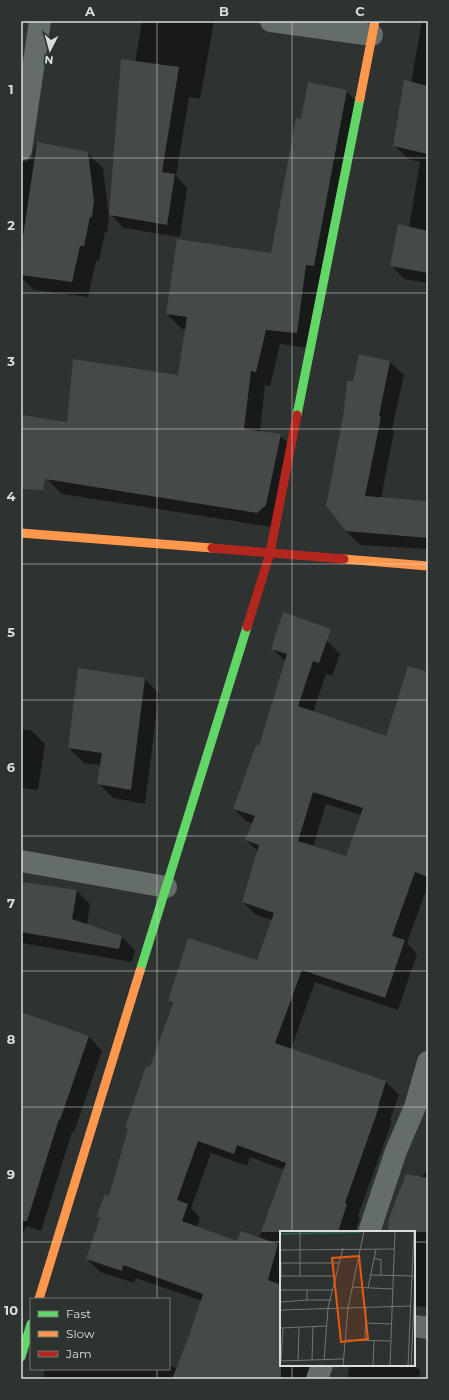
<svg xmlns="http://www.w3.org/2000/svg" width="449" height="1400" viewBox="0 0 449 1400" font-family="Montserrat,sans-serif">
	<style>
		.shadow { fill: #0007; fill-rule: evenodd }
		.building { fill: #454947; fill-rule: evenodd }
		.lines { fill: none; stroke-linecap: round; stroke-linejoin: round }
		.street { stroke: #656d68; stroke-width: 22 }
		.fast { stroke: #63d668; stroke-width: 9 }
		.slow { stroke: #ff974d; stroke-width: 9 }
		.jam { stroke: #b3261e; stroke-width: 9 }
		.grid { fill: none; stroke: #dadedb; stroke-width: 1; stroke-opacity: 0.55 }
		.inset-river { fill: none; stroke: #275e41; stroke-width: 2 }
		.inset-road { fill: none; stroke: #737774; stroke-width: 1 }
		.view { fill: #e8590c; fill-opacity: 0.15; stroke: #e8590c; stroke-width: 2 }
		.inset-edge { fill: none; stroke: #dadedb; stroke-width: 2 }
		.neatline { fill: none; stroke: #dadedb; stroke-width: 1.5 }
		.grid-label { font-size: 13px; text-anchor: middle; font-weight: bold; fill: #dadedb }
	</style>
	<rect width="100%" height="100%" fill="#2e3230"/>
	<g class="shadow">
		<path d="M 142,21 L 214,21 L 200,99 L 189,97 L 176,176 L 187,188 L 180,237 L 124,228 L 110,214 Z"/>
		<path d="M 351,21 L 363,21 L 361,22 Z"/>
		<path d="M 422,21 L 428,21 L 428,283 L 404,279 L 391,265 L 409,227 L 420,162 L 408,159 L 394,145 L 411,83 Z"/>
		<path d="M 346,91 L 361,106 L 311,348 L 280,344 L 270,386 L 265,385 L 260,432 L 280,435 L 295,450 L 272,527 L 62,494 L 47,479 L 68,423 L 179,376 L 186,329 L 182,329 L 167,314 L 272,255 L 302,120 Z"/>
		<path d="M 36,143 L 87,153 L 103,168 L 109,217 L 107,232 L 105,232 L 99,261 L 96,261 L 88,297 L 34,290 L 21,277 L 22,247 L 21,248 L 21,149 L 25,154 L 25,163 L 32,158 Z"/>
		<path d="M 360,355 L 390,362 L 404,375 L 392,429 L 394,431 L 381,498 L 428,502 L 428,549 L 360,545 L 346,531 L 354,382 Z"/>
		<path d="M 327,641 L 340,654 L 332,676 L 326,674 L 313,712 L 386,737 L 428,673 L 428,885 L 407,943 L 417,954 L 398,1010 L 315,982 L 291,1049 L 386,1082 L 399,1095 L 390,1120 L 392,1121 L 358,1216 L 360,1218 L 355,1232 L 281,1232 L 281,1365 L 314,1365 L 310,1379 L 42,1379 L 45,1369 L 169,1369 L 169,1365 L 177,1368 L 202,1301 L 136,1278 L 134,1283 L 100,1272 L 87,1259 L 100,1220 L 98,1217 L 110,1197 L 129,1130 L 127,1128 L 151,1069 L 173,1005 L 169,1001 L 258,961 L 272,920 L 256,915 L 243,902 L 258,851 L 246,840 L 253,823 L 247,822 L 234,809 L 260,747 L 286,662 L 272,648 ZM 326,804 L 361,815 L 346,857 L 313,847 ZM 211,1153 L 247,1166 L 250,1157 L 285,1170 L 259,1238 L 238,1242 L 197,1228 L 200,1218 L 191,1208 Z"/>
		<path d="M 145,679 L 159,694 L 145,804 L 113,798 L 98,783 L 101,765 L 84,763 L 69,748 Z"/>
		<path d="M 21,729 L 32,731 L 45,744 L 38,790 L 21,788 Z"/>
		<path d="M 21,883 L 77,891 L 90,904 L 87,925 L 122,937 L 135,950 L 132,962 L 21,943 L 21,944 Z"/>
		<path d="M 21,1013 L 89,1037 L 102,1051 L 74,1132 L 72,1132 L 41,1231 L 26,1226 L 21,1238 Z"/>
		<path d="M 424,1173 L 428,1173 L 428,1307 L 414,1306 L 414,1232 L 389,1232 L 422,1178 Z"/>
		<path d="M 349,1365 L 414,1365 L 420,1371 L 419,1379 L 348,1379 Z"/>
	</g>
	<g class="building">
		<path d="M 121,59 L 179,67 L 162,172 L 175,174 L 167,225 L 109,215 Z"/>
		<path d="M 404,80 L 428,86 L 428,154 L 393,146 Z"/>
		<path d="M 308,82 L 347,90 L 314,266 L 306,265 L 297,333 L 266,330 L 256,372 L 251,371 L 244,429 L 281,434 L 266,505 L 257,513 L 45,479 L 43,490 L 21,489 L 21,415 L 67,422 L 73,359 L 178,375 L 187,317 L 166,314 L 177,239 L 271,253 L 296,118 L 301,119 Z"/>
		<path d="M 37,142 L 88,152 L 94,201 L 92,217 L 90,217 L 84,246 L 80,246 L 72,282 L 21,275 L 21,250 Z"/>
		<path d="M 398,224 L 428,231 L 428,273 L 390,266 Z"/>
		<path d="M 359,354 L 390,361 L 379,416 L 381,417 L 365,496 L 428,501 L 428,538 L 346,531 L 326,506 L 343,417 L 347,381 L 353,381 Z"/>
		<path d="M 283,612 L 331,629 L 319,663 L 313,661 L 298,706 L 386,736 L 408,666 L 428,672 L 428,877 L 415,872 L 392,936 L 405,940 L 385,998 L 302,970 L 275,1043 L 386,1081 L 378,1107 L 379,1107 L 345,1203 L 347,1204 L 338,1232 L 261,1232 L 286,1163 L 237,1145 L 234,1154 L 198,1141 L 177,1200 L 188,1204 L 182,1221 L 237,1241 L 241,1231 L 278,1244 L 268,1280 L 281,1285 L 281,1379 L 172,1379 L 188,1338 L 203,1294 L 123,1265 L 122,1271 L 86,1259 L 100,1218 L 96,1217 L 105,1194 L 109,1196 L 128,1129 L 125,1128 L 146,1066 L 150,1067 L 173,1003 L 168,1001 L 188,938 L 257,960 L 274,913 L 242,902 L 259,845 L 245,840 L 255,816 L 233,809 L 256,745 L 259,746 L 287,654 L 271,649 ZM 313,792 L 363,808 L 346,856 L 298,841 Z"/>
		<path d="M 78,668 L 145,678 L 131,790 L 97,784 L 102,753 L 68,748 Z"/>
		<path d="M 21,882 L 77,890 L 72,919 L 122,936 L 119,949 L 21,932 Z"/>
		<path d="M 21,1012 L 89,1036 L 60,1120 L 59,1119 L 27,1221 L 21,1221 Z"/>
		<path d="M 406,1174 L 428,1178 L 428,1232 L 388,1232 L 389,1218 Z"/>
	</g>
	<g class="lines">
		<g class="street">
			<path d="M 271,21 L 372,35"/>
			<path d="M 21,150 L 40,21"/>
			<path d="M 21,861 L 166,887"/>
			<path d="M 369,1232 L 396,1151 L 415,1107 L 428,1062"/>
			<path d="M 414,1326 L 428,1328"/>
			<path d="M 317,1379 L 322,1365"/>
		</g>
		<g class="fast">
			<path d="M 297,415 L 360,98"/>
			<path d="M 140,971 L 247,627"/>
			<path d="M 21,1357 L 31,1324"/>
		</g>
		<g class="slow">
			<path d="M 360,98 L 375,21"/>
			<path d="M 21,533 L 212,548"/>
			<path d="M 344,559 L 428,566"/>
			<path d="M 39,1299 L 140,971"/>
		</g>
		<g class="jam">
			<path d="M 212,548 L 344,559"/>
			<path d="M 247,627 L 270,553 L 297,415"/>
		</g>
	</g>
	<path class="grid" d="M 157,21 L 157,1299M 292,21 L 292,1232M 21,158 L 428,158M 21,293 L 428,293M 21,429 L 428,429M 21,564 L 428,564M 21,700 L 428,700M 21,836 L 428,836M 21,971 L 428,971M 21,1107 L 428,1107M 21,1242 L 281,1242M 414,1242 L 428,1242M 292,1365 L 292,1379M 157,1369 L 157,1379"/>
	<g transform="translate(280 1231)">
		<rect width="135" height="135" fill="#2e3230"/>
		<path class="inset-river" d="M 0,3 L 81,1"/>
		<path class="inset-road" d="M 20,0 L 20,45M 0,19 L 114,18M 94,27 L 101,29 L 101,44M 0,32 L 59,32M 1,32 L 1,45M 91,44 L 135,45M 0,45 L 55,45M 72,56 L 113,58M 88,57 L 96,18M 0,59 L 53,59M 27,69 L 52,69M 0,71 L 27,69 L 27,59M 0,79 L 131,75M 86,92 L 111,93M 0,97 L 47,95M 65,109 L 111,110M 85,110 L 86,76M 18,129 L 19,97M 32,129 L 33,96M 44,129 L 48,77 L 63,17M 0,130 L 63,128M 1,130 L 3,97M 63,135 L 68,77 L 84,0M 93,135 L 94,110M 110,135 L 115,0M 128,135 L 134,0M 131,135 L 135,53"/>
		<path class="view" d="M 79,25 L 88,108 L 61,111 L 52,27 Z"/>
		<rect width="135" height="135" class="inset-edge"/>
	</g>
	<rect width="449" height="1400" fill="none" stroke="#2d332f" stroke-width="44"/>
	<rect x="30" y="1298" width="140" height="72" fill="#2d332f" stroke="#727774"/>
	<rect x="38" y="1311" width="20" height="6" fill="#63d668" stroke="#727774"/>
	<text x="66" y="1318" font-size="12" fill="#dadedb">Fast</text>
	<rect x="38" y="1331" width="20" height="6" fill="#ff974d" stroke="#727774"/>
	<text x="66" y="1338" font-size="12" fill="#dadedb">Slow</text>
	<rect x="38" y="1351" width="20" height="6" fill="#b3261e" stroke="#727774"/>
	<text x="66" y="1358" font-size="12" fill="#dadedb">Jam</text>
	<g transform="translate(50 50) rotate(186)" stroke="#2d332f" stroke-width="3" paint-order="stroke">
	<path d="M0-3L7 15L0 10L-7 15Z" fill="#dadedb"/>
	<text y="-6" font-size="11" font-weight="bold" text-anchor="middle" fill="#dadedb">N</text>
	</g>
	<rect x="22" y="22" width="405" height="1356" class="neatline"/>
	<g class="grid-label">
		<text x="90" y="16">A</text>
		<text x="224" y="16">B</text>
		<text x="360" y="16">C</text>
		<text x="11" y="94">1</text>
		<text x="11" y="230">2</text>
		<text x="11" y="366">3</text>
		<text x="11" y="501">4</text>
		<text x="11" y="637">5</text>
		<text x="11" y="772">6</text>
		<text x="11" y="908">7</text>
		<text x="11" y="1044">8</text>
		<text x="11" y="1179">9</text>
		<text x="11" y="1315">10</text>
	</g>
</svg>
